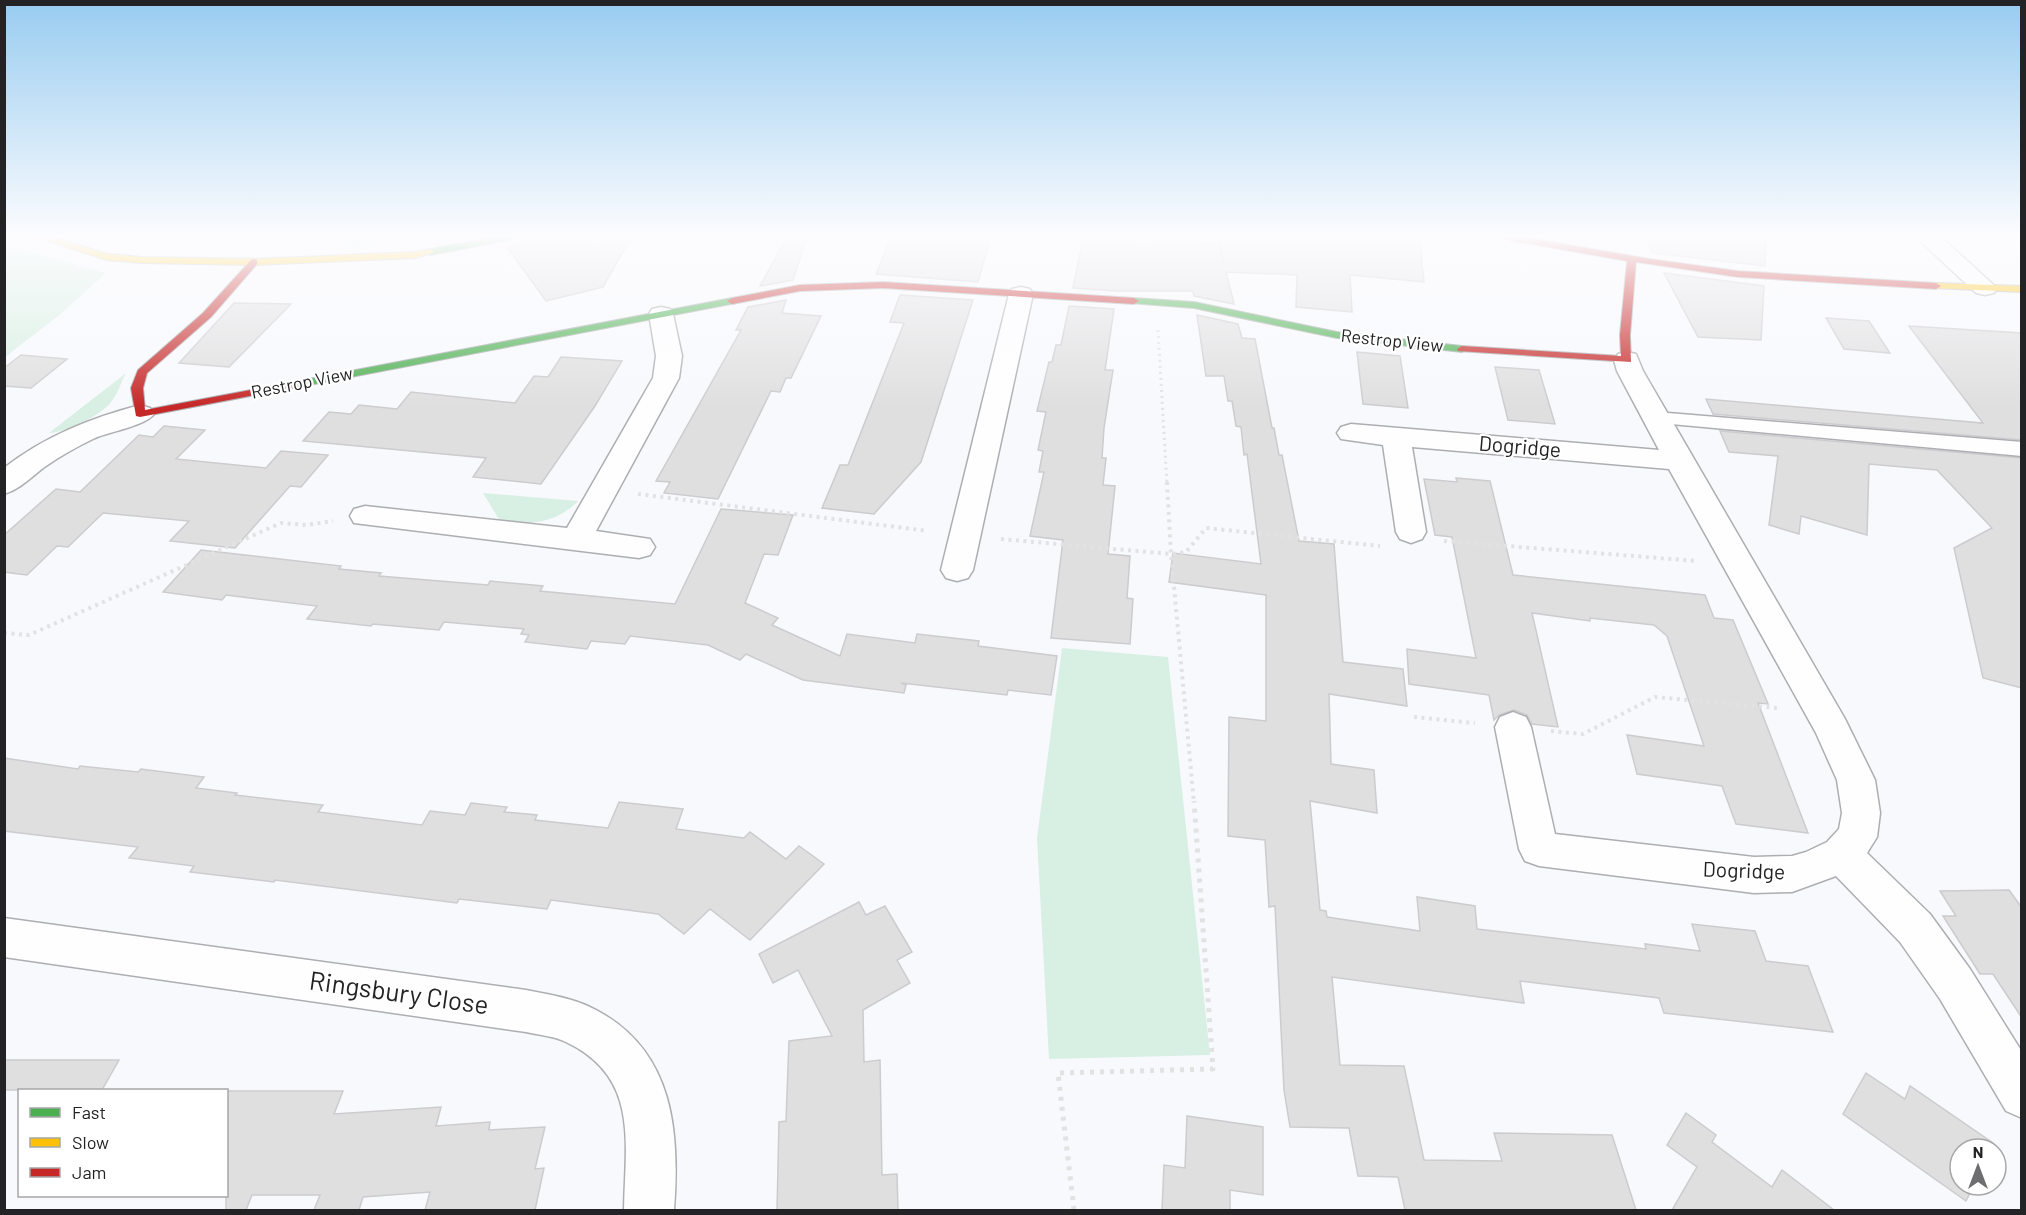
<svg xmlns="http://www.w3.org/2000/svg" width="2026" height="1215" viewBox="0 0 2026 1215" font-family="Barlow,sans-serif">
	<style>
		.green { fill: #d8efe3 }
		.building { fill: #e0dfe0; stroke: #cccbcd; stroke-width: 1.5 }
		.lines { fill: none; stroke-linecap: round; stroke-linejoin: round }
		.lane-casing { stroke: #adaeb1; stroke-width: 3 }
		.street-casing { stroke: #adaeb1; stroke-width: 3 }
		.fast-casing { stroke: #adaeb1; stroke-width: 2 }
		.slow-casing { stroke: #adaeb1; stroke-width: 2 }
		.jam-casing { stroke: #adaeb1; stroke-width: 2 }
		.path-far2 { stroke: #e2e2e3; stroke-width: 3; stroke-dasharray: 2 4; stroke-linecap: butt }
		.path-far1 { stroke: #e2e2e3; stroke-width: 4; stroke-dasharray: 3 4.5; stroke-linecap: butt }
		.path { stroke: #e2e2e3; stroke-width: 5; stroke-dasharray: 4 6; stroke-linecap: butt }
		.lane { fill: #fefeff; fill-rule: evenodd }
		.street { fill: #fefeff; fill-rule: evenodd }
		.fast { fill: #4caf50; fill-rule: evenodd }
		.slow { fill: #ffc107; fill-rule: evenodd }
		.jam { fill: #c62828; fill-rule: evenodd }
		.labels { text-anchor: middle; stroke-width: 4.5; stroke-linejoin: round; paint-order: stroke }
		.far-street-label { font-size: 18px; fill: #232325; stroke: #fff }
		.street-label { font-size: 21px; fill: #232325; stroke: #fff }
		.near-street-label { font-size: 26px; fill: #232325; stroke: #fff }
	</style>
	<rect width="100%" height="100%" fill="#f8f9fd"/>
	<g class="green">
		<path d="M 351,237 L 381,237 L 378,246 L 345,250 Z"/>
		<path d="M 5,245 L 106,273 L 58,316 L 5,357 Z"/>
		<path d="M 126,373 C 121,382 118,394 111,402 C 100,416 67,432 49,433 Z"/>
		<path d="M 483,493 L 578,501 C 556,524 529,525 500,521 Z"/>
		<path d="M 1062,648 L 1168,657 L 1210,1055 L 1049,1059 L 1037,838 Z"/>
	</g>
	<g class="building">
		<path d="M 544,237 L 581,237 L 587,244 L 628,243 L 603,287 L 546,301 L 507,247 Z"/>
		<path d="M 787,237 L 807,237 L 793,280 L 760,286 Z"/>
		<path d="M 1220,237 L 1419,237 L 1424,282 L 1350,275 L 1352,312 L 1296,307 L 1297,275 L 1226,272 L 1234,304 L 1194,296 L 1193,291 L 1117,291 L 1073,288 L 1082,243 L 1131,240 L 1133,244 L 1219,243 L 1224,265 Z"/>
		<path d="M 1644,237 L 1685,237 L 1688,241 L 1766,243 L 1765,266 L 1653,253 Z"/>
		<path d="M 891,238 L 989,243 L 978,282 L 876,274 Z"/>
		<path d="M 1664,273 L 1764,286 L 1761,340 L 1698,337 Z"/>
		<path d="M 900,295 L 973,300 L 921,462 L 874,514 L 822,508 L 840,465 L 848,465 L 904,323 L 890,322 Z"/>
		<path d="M 786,300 L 782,313 L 821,316 L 791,378 L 786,378 L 780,392 L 771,391 L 718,499 L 664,493 L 670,482 L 656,481 L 741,330 L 736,330 L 748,307 Z"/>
		<path d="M 234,303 L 291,304 L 229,367 L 179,363 Z"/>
		<path d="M 1069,306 L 1114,309 L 1105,370 L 1113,370 L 1104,428 L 1102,458 L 1106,458 L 1103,485 L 1115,486 L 1108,554 L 1130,556 L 1127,598 L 1133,599 L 1130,644 L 1051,638 L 1063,540 L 1030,536 L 1044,472 L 1039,472 L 1043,451 L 1038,450 L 1046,412 L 1037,411 L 1049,362 L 1052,362 L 1056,345 L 1061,345 Z"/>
		<path d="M 1197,315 L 1238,324 L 1242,338 L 1255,339 L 1272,428 L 1274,428 L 1279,455 L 1282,455 L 1299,541 L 1334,544 L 1343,662 L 1403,669 L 1407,706 L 1329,694 L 1331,764 L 1374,770 L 1377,813 L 1310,801 L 1320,910 L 1326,911 L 1327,917 L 1420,931 L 1417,897 L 1475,906 L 1477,929 L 1646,949 L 1645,944 L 1700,951 L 1692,924 L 1755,931 L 1766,961 L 1808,966 L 1833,1032 L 1664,1013 L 1659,998 L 1520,981 L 1524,1003 L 1332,977 L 1340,1065 L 1404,1066 L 1424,1160 L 1502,1161 L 1494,1133 L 1612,1135 L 1636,1210 L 1405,1210 L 1398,1177 L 1358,1176 L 1349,1128 L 1290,1127 L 1284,1090 L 1275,906 L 1269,907 L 1265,840 L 1228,836 L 1229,717 L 1266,721 L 1266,595 L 1169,582 L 1173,553 L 1261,564 L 1247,454 L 1244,455 L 1241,427 L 1236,426 L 1232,401 L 1228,401 L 1224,376 L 1206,376 Z"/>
		<path d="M 1826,318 L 1869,321 L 1890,353 L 1844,349 Z"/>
		<path d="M 1909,326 L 2022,333 L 2022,440 L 1713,414 L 1706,399 L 1983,423 Z"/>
		<path d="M 1357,352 L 1400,356 L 1408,408 L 1363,404 Z"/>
		<path d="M 21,355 L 67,359 L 31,388 L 4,386 L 4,368 Z"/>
		<path d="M 561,357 L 622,361 L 595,406 L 541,484 L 473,477 L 486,458 L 303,441 L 329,412 L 351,414 L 359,405 L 397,409 L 411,392 L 515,403 L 534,376 L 548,377 Z"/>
		<path d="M 1495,367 L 1539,370 L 1555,424 L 1508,420 Z"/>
		<path d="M 164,426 L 205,430 L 176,459 L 266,468 L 281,451 L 328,455 L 301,487 L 290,486 L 235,548 L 170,541 L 189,521 L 103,513 L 68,547 L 57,546 L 27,575 L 4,572 L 4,535 L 56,489 L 80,492 L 139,435 L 153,437 Z"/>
		<path d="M 1720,431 L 2022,458 L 2022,688 L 1983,678 L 1954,548 L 1992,528 L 1937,470 L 1869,464 L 1867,535 L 1801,516 L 1799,534 L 1769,525 L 1778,456 L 1729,452 Z"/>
		<path d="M 1456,478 L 1490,481 L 1513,575 L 1705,595 L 1714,618 L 1733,620 L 1768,704 L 1758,703 L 1808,833 L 1736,824 L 1722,786 L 1637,774 L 1627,735 L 1704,746 L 1667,636 L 1654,625 L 1590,618 L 1590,621 L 1532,613 L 1558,727 L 1532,724 L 1527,715 L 1514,710 L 1499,715 L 1494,720 L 1489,695 L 1409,684 L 1407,649 L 1476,658 L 1452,537 L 1435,535 L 1424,479 L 1457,482 Z"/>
		<path d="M 721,509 L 793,515 L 778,555 L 764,554 L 745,603 L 778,618 L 772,625 L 840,656 L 847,634 L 915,643 L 917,634 L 979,641 L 978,646 L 1057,656 L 1051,695 L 1008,690 L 1007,695 L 901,683 L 906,685 L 904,693 L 803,680 L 746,654 L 740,660 L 708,645 L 630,636 L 625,644 L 591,641 L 587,649 L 525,642 L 529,635 L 521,634 L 524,629 L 444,622 L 439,630 L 373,624 L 371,626 L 307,619 L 317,606 L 226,595 L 222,600 L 163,592 L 201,550 L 341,566 L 339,569 L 381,573 L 379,576 L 488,585 L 490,581 L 543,586 L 540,591 L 675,604 Z"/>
		<path d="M 4,758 L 78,769 L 80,766 L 138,772 L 141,769 L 204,777 L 196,788 L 237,793 L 235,795 L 323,805 L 318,812 L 422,825 L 430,811 L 465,815 L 471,803 L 507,807 L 504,812 L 537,815 L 535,820 L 608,828 L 619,802 L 683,809 L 676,829 L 744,838 L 750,832 L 786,859 L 799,846 L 824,864 L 750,940 L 710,909 L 684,934 L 658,914 L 551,900 L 547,909 L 459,899 L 457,903 L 275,880 L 274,882 L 190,872 L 194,866 L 129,858 L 138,847 L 4,831 Z"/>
		<path d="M 2009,890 L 2022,908 L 2022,1018 L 1993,974 L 1980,974 L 1943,916 L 1956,916 L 1940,891 Z"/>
		<path d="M 859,902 L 866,915 L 885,906 L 912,952 L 897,960 L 910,983 L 863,1010 L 864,1062 L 880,1060 L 882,1175 L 897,1174 L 898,1210 L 777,1210 L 779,1122 L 786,1121 L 789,1041 L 832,1036 L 798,970 L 773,983 L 759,954 Z"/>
		<path d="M 4,1060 L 119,1060 L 102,1090 L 4,1090 Z"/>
		<path d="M 1866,1073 L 1905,1099 L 1910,1086 L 1993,1143 L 1990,1149 L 1960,1149 L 1960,1185 L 1974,1185 L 1966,1201 L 1843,1114 Z"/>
		<path d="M 226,1091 L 343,1091 L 334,1114 L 441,1107 L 436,1126 L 490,1122 L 489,1130 L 545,1127 L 535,1169 L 544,1168 L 535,1210 L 425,1210 L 430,1192 L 363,1197 L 359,1210 L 314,1210 L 320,1195 L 252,1195 L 246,1210 L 226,1210 Z"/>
		<path d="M 1686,1113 L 1716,1135 L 1712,1142 L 1772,1187 L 1782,1170 L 1834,1210 L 1672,1210 L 1697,1167 L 1667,1145 Z"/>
		<path d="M 1187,1116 L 1263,1127 L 1263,1195 L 1230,1190 L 1230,1210 L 1162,1210 L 1164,1165 L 1185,1168 Z"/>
	</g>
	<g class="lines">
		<defs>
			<path id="lane" d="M 1656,412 L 2022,442 L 2022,456 L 1649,422 L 1646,418 L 1649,414 Z"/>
			<g id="street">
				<path d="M 1916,237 L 1941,237 L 1997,288 L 1994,293 L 1985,295 L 1976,293 Z"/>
				<path d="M 1021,287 L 1030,289 L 1033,294 L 973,570 L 968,578 L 957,581 L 946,578 L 941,570 L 1009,294 L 1012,289 Z"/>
				<path d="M 661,307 L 670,309 L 673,314 L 682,356 L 679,378 L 596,531 L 650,539 L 655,547 L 650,555 L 639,558 L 354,523 L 350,516 L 354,509 L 365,506 L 567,528 L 653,378 L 656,356 L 649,314 L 652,309 Z"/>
				<path d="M 1627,352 L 1636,354 L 1643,371 L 1845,719 L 1875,780 L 1880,813 L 1877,837 L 1867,853 L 1930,914 L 1970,969 L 2022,1052 L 2022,1118 L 2006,1111 L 1940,999 L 1900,942 L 1836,876 L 1792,892 L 1754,893 L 1539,866 L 1525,861 L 1519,849 L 1495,727 L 1500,717 L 1513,712 L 1526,717 L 1531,727 L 1555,834 L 1754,857 L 1792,856 L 1806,852 L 1827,842 L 1839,829 L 1842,813 L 1837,780 L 1816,733 L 1669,469 L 1412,447 L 1426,532 L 1422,539 L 1411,543 L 1400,539 L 1396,532 L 1383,445 L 1341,439 L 1337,433 L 1341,427 L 1351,424 L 1659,450 L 1617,371 L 1614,360 L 1618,354 Z"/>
				<path d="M 140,405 L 150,408 L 154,414 C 147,425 109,432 95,438 C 78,446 62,455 46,466 C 33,475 21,489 4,494 L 4,468 C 45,436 91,418 140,405 Z"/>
				<path d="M 4,918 L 526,990 C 550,995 574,998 596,1010 C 674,1051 680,1132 674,1210 L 624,1210 C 625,1143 640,1077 566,1042 C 554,1036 539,1035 526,1032 L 4,957 Z"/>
			</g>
			<g id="fast">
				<path d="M 495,237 L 515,237 L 510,240 L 430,255 L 425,252 L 430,249 Z"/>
				<path d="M 732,298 L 737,301 L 736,303 L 288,389 L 282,386 L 288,383 Z"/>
				<path d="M 1134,298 L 1194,302 L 1337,332 L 1462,346 L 1467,349 L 1462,352 L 1337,338 L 1194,308 L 1130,303 L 1129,301 Z"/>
			</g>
			<g id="slow">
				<path d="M 36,237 L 51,237 L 108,254 L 142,257 L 254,259 L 415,252 L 430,249 L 435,252 L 415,258 L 254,265 L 142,263 L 107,260 Z"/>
				<path d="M 1936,283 L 2022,286 L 2022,292 L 1932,288 L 1932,284 Z"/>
			</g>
			<g id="jam">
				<path d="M 1503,237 L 1524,237 L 1650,259 L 1738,271 L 1936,283 L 1941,286 L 1936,289 L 1738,277 L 1636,262 L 1630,335 L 1631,362 L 1458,351 L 1457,349 L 1462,346 L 1621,356 L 1620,335 L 1627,261 L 1508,240 Z"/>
				<path d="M 254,259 L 257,260 L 257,264 L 211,317 L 147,373 L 143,388 L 145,410 L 288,383 L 294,386 L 292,388 L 140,417 L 136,416 L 131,388 L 138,370 L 203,313 L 251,260 Z"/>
				<path d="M 883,282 L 1134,298 L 1139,301 L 1134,304 L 883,288 L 800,291 L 732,304 L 727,301 L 732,298 L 800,285 Z"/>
			</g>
		</defs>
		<use href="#lane" class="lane-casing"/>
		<use href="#street" class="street-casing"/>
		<use href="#fast" class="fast-casing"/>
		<use href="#slow" class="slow-casing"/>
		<use href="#jam" class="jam-casing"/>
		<g class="path-far2">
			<path d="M 1138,237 L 1149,276"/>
			<path d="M 1158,330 L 1167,484"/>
		</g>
		<g class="path-far1">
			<path d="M 1167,482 L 1171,554 L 1194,803"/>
			<path d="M 638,494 L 928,531"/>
			<path d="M 1001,539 L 1171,554 L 1186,552 L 1206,528 L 1380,546"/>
			<path d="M 1444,541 L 1697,561"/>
			<path d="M 4,633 L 29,635 L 281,523 L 307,525 L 333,521"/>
			<path d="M 1414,717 L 1475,723"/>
			<path d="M 1551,731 L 1583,734 L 1655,697 L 1777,708"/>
		</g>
		<path class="path" d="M 1074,1210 L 1058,1073 L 1213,1069 L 1194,801"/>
		<use href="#lane" class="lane"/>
		<use href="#street" class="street"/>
		<use href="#fast" class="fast"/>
		<use href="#slow" class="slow"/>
		<use href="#jam" class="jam"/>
	</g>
	<linearGradient id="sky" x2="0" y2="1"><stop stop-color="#98ccf0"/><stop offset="0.58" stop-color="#fcfcfe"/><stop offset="1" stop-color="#fcfcfe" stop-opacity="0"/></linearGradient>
	<rect width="2026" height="407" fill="url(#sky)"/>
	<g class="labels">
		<g class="far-street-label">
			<text transform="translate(1392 341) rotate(6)" y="6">Restrop View</text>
			<text transform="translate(302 383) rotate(-11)" y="6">Restrop View</text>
		</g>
		<g class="street-label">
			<text transform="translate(1520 447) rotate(5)" y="7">Dogridge</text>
			<text transform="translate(1744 871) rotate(2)" y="7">Dogridge</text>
		</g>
		<g class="near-street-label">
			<text transform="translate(399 993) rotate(8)" y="9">Ringsbury Close</text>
		</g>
	</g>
	<rect width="2026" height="1215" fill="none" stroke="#232325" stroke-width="12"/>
	<rect x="18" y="1089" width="210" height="108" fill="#ffffff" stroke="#a7a7a8" stroke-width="1.5"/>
	<rect x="30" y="1108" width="30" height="9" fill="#4caf50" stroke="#a7a7a8" stroke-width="1.5"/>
	<text x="72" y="1119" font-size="18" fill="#232325">Fast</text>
	<rect x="30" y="1138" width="30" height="9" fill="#ffc107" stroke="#a7a7a8" stroke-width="1.5"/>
	<text x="72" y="1149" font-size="18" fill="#232325">Slow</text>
	<rect x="30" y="1168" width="30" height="9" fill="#c62828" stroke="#a7a7a8" stroke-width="1.5"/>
	<text x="72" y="1179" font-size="18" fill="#232325">Jam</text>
	<g transform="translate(1978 1167)"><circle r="28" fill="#ffffff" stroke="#a7a7a8" stroke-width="1.5"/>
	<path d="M0-4.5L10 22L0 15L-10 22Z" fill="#6e6e71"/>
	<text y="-9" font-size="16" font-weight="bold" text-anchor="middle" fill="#232325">N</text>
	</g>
</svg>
